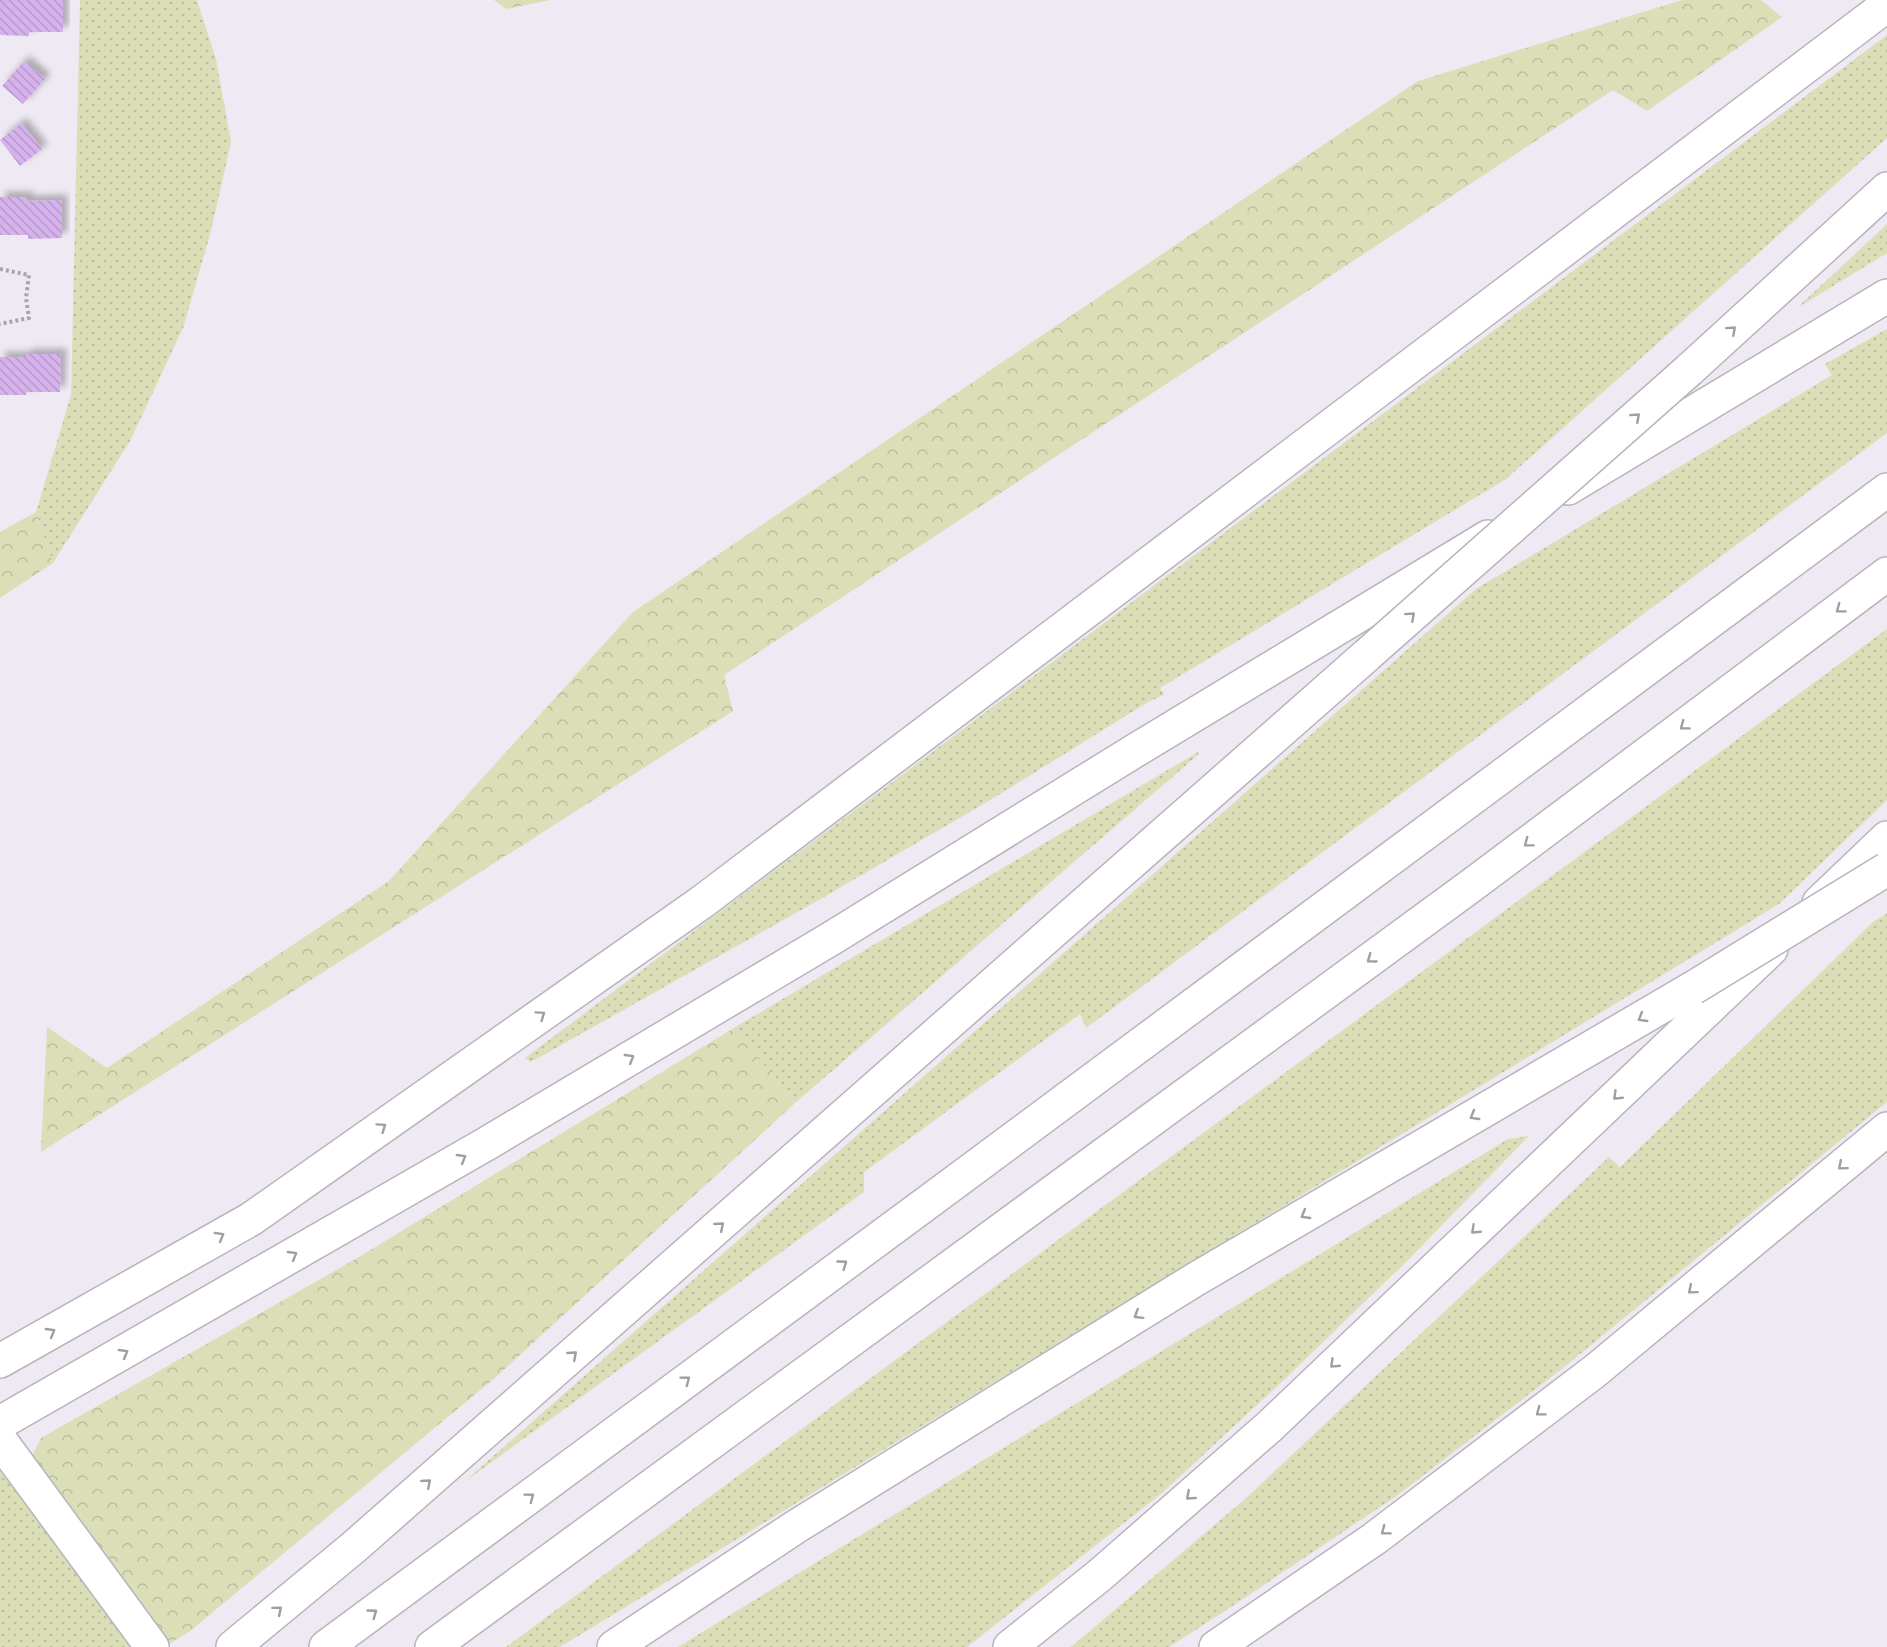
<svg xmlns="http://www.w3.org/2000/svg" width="1887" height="1647" viewBox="0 0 1887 1647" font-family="'Varela Round',sans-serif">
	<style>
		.green { fill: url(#green-dots) }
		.forest { fill: url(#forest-crowns) }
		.building { fill: url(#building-back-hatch); filter: url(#shadow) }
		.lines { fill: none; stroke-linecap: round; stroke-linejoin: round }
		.minor-casing { stroke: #b8b3bc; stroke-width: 36 }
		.highway-casing { stroke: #b8b3bc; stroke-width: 36 }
		.path { stroke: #a9a4ac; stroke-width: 4; stroke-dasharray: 3 3; stroke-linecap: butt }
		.minor { stroke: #fff; stroke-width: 33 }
		.highway { stroke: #fff; stroke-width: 33 }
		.highway-bridge-casing { stroke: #b8b3bc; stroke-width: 36; stroke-linecap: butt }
		.highway-bridge { stroke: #fff; stroke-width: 33 }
		.oneway { stroke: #9f9ea0 }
	</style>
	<defs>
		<pattern id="green-dots" width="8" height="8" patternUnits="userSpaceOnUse" patternTransform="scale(1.5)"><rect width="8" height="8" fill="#dadfb7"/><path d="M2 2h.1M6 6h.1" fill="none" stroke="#babe9c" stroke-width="1.8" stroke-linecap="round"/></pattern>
		<pattern id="forest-crowns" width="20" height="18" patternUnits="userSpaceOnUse" patternTransform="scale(1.5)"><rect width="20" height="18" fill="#dadfb7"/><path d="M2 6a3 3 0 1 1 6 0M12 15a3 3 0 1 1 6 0" fill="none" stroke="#babe9c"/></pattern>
		<pattern id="building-back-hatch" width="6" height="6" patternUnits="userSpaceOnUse" patternTransform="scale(1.5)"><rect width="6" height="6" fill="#d6b2ec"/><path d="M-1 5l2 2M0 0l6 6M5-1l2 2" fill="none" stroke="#b698c9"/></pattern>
		<filter id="shadow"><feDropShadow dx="5.5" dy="-5.5" stdDeviation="3" flood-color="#0004"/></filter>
	</defs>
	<rect width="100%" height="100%" fill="#efe9f3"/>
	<g class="green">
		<path d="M 80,0 L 197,0 L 216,59 L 231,142 L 210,235 L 183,328 L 130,441 L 53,563 L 36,512 L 71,395 Z"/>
		<path d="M 1887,35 L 1887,138 L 1506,479 L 1160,688 L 1164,695 L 1148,702 L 992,799 L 817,901 L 531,1062 L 525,1058 Z"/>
		<path d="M 1887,224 L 1887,253 L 1797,308 Z"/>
		<path d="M 1887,329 L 1887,433 L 1086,1028 L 1080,1014 L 864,1172 L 864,1192 L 464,1482 L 1476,589 L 1832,375 L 1825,364 Z"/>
		<path d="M 1887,629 L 1887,800 L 1779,904 L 560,1647 L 506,1647 Z"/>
		<path d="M 1198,752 L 1199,754 L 795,1103 L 734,1028 Z"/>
		<path d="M 1887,913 L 1887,1102 L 1563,1368 L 1395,1497 L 1225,1611 L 1169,1647 L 1071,1647 L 1244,1500 L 1609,1157 L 1620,1167 L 1873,922 Z"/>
		<path d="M 1529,1136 L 1409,1259 L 1286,1378 L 1162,1493 L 967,1647 L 678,1647 L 1508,1139 Z"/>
		<path d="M 0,1458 L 132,1647 L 0,1647 Z"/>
	</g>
	<g class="forest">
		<path d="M 494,0 L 551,0 L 506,9 Z"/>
		<path d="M 1682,0 L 1761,0 L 1782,17 L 1647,111 L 1613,90 L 724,675 L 733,711 L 41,1152 L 47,1027 L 107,1068 L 389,881 L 633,612 L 1418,81 Z"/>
		<path d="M 36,512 L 53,563 L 0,598 L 0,532 Z"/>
		<path d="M 734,1028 L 795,1103 L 496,1377 L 190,1631 L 166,1646 L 32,1456 L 41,1438 L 359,1257 Z"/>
	</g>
	<g class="building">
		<path d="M 0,0 L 63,0 L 63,32 L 29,32 L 29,36 L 0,35 Z"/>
		<path d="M 24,61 L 45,79 L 23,104 L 2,86 Z"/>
		<path d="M 21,123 L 42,149 L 20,166 L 0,140 Z"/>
		<path d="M 0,197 L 28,197 L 28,201 L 62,200 L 62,238 L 28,239 L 28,235 L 0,235 Z"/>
		<path d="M 26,354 L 61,354 L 60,392 L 26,392 L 26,395 L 0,395 L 0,357 L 26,357 Z"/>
	</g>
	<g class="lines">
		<defs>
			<path id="minor" d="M 0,1440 L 152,1647"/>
			<g id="highway">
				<path d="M 1689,370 L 1887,189"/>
				<path d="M 1568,488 L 1887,296"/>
				<path d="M 1819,903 L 1887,838"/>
				<path d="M 0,1361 L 251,1219 L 702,902 L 1887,5"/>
				<path d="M 0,1423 L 486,1144 L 832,938 L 1136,750 L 1488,537"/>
				<path d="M 233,1647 L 354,1547 L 1367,655"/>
				<path d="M 326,1647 C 849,1265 1365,873 1887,490"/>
				<path d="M 432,1647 L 1472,885 L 1887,574"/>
				<path d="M 614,1647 L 797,1526 L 1196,1279 L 1693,988"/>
				<path d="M 1010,1647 L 1100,1575 L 1269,1427 L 1771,949"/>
				<path d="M 1216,1647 L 1374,1539 L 1595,1371 L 1887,1129"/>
			</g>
		</defs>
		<use href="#minor" class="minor-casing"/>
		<use href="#highway" class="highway-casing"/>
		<path class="path" d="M 0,269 L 29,275 L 26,298 L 29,318 L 0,324"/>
		<use href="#minor" class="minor"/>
		<use href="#highway" class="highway"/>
		<defs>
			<g id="highway-bridge">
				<path d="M 1367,655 L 1689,370"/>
				<path d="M 1693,988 L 1887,869"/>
			</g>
		</defs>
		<use href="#highway-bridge" class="highway-bridge-casing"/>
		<use href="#highway-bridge" class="highway-bridge"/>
	</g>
	<defs><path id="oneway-chevron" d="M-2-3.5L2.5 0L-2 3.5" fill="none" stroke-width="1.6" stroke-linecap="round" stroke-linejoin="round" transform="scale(1.5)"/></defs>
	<g class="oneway">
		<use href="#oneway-chevron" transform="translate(1732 330) rotate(-42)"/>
		<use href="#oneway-chevron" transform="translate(1636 417) rotate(-42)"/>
		<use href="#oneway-chevron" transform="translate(1840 609) rotate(143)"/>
		<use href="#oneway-chevron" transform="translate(1411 616) rotate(-42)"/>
		<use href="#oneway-chevron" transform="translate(1684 726) rotate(143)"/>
		<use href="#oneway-chevron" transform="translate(1528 843) rotate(143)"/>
		<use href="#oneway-chevron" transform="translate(1371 959) rotate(144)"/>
		<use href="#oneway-chevron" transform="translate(541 1015) rotate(-35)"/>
		<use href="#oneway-chevron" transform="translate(1642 1018) rotate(150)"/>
		<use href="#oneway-chevron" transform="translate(630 1058) rotate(-31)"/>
		<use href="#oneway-chevron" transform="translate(1617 1096) rotate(136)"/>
		<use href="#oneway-chevron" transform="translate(1474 1116) rotate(150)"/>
		<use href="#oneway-chevron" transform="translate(382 1127) rotate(-35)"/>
		<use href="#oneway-chevron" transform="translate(462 1158) rotate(-30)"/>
		<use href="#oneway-chevron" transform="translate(1842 1166) rotate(140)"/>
		<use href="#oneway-chevron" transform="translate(1305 1215) rotate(150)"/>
		<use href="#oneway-chevron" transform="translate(720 1226) rotate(-41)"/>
		<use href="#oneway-chevron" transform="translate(1475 1230) rotate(137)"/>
		<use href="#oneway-chevron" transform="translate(220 1236) rotate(-30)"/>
		<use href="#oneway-chevron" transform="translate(293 1255) rotate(-30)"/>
		<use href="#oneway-chevron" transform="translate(843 1264) rotate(-36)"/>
		<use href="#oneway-chevron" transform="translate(1692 1290) rotate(140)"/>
		<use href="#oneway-chevron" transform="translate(1138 1315) rotate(148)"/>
		<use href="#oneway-chevron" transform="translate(51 1332) rotate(-30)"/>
		<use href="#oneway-chevron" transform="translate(124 1353) rotate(-30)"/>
		<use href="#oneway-chevron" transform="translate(573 1355) rotate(-41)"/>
		<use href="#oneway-chevron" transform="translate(1334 1364) rotate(136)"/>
		<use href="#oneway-chevron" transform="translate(686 1380) rotate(-37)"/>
		<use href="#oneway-chevron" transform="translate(1540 1412) rotate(143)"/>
		<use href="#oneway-chevron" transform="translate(427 1483) rotate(-41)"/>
		<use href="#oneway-chevron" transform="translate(1190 1496) rotate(139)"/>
		<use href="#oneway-chevron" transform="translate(530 1497) rotate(-37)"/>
		<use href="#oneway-chevron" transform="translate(1385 1531) rotate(143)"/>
		<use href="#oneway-chevron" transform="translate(278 1610) rotate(-40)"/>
		<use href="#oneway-chevron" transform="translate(373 1613) rotate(-36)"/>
	</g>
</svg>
